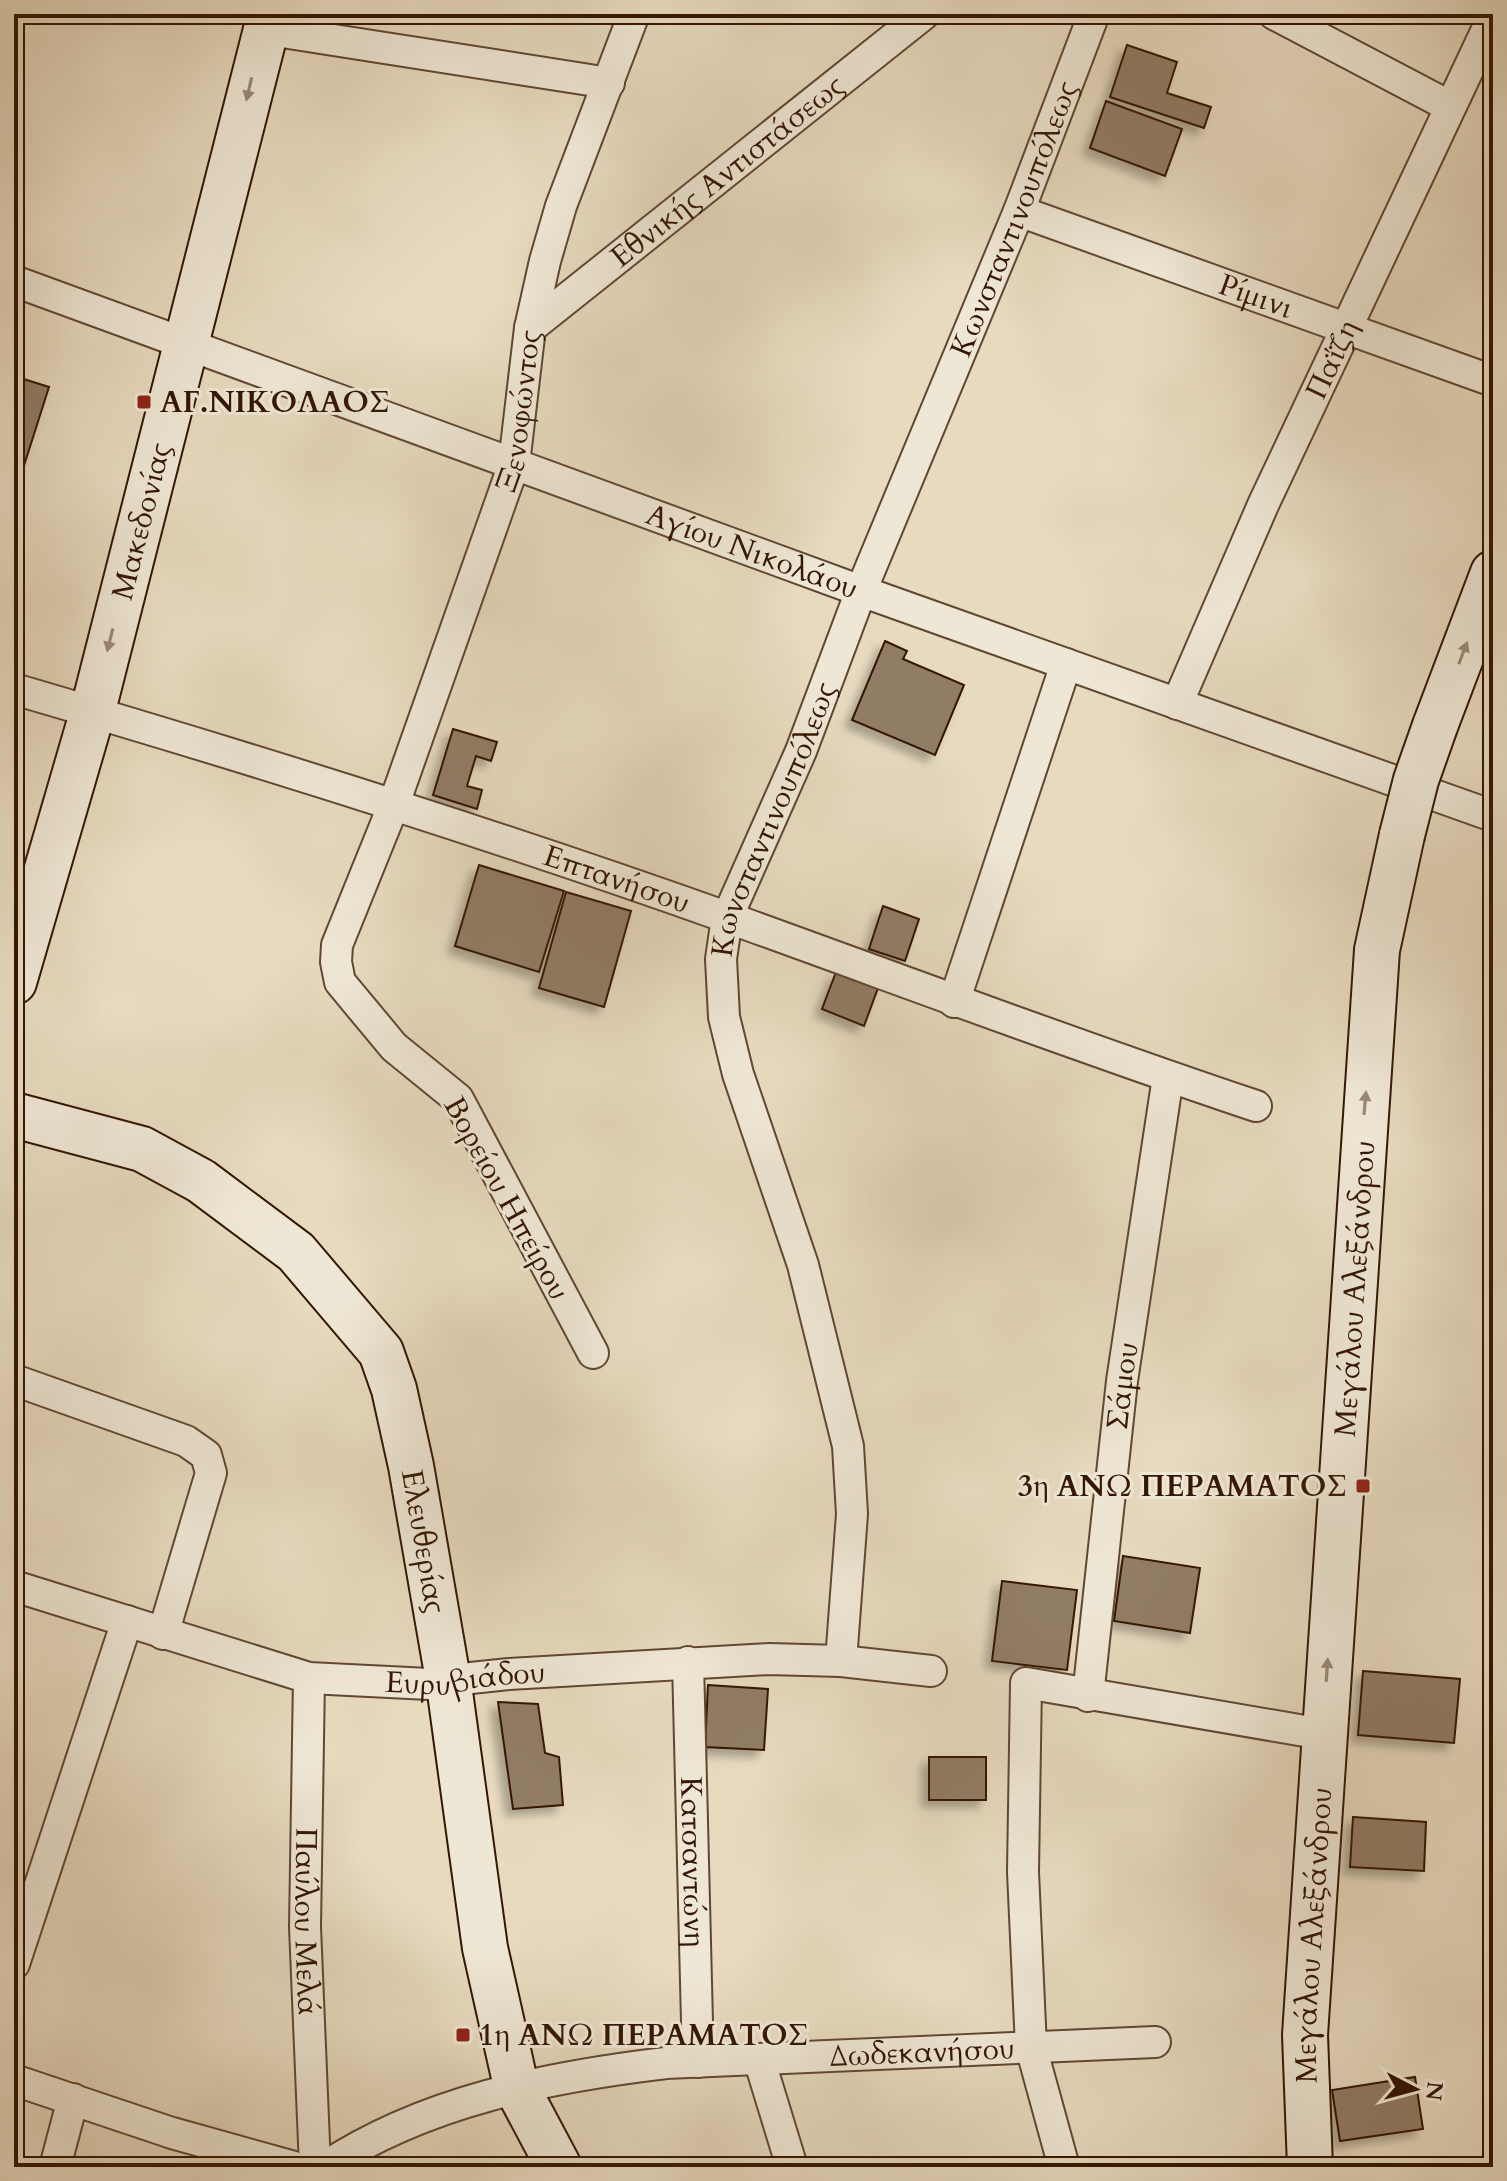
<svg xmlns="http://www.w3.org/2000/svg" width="1507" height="2181" viewBox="0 0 1507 2181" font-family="Cardo,serif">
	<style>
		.building { fill: #917c65; stroke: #341603; stroke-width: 2; filter: url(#shadow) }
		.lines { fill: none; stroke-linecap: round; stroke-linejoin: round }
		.street-casing { stroke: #614732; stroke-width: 34 }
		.secondary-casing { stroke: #341603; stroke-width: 48 }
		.street { stroke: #efe7d5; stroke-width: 30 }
		.secondary { stroke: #efe7d5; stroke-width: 44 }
		.secondary-bridge-casing { stroke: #341603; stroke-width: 48; stroke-linecap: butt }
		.secondary-bridge { stroke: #efe7d5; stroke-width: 44 }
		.oneway { fill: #9b8976 }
		.poi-dot { fill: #8f2418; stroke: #efe7d5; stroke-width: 3 }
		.labels { text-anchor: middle; stroke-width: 6; stroke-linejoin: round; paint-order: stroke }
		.street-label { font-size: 30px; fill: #341603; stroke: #efe7d5 }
		.poi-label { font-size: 30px; font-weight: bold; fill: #341603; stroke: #efe7d5; text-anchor: start }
	</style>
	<defs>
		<filter id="shadow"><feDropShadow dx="-7" dy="7" stdDeviation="4" flood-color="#0004"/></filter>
	</defs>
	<rect width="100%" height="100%" fill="#e7dabf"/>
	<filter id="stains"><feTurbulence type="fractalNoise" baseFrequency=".0025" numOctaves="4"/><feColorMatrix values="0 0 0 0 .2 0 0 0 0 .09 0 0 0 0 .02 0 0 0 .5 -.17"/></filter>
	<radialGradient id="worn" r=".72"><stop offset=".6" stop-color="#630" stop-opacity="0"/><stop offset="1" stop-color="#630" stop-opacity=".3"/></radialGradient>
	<g class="building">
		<path d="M 1127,45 L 1177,62 L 1167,93 L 1211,107 L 1204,128 L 1110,97 Z"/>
		<path d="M 1106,101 L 1182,129 L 1165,176 L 1090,148 Z"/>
		<path d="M 14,376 L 49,387 L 14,497 Z"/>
		<path d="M 885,641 L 907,651 L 903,659 L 964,685 L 935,755 L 852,720 Z"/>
		<path d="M 453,729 L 497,742 L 491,761 L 476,756 L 467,786 L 482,790 L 477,809 L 433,795 Z"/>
		<path d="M 479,865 L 564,891 L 539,972 L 455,946 Z"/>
		<path d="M 566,892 L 631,911 L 604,1007 L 539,988 Z"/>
		<path d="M 883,906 L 919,919 L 905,961 L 869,949 Z"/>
		<path d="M 836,972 L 878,988 L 864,1026 L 822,1009 Z"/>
		<path d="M 1123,1556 L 1200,1568 L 1190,1633 L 1114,1621 Z"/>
		<path d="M 1002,1581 L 1077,1590 L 1067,1670 L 992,1661 Z"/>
		<path d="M 1363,1671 L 1460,1679 L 1454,1743 L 1358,1735 Z"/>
		<path d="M 708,1685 L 768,1689 L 764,1750 L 705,1747 Z"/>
		<path d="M 498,1702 L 538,1704 L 545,1753 L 559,1757 L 563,1805 L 513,1809 Z"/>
		<rect x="929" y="1757" width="57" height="43"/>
		<path d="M 1353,1817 L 1426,1822 L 1424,1871 L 1350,1867 Z"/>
		<path d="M 1415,2077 L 1423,2129 L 1340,2141 L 1332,2090 Z"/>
	</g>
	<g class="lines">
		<defs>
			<g id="street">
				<path d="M 1274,14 L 1449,106"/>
				<path d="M 263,29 L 609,83"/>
				<path id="s1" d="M 1019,211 L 1493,381"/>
				<path id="s2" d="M 14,281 L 861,591 L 1493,816"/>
				<path id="s3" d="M 530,328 L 924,14"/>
				<path id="s4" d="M 14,689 C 254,759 493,834 729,918 C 904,981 1079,1047 1256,1106"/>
				<path id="s5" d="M 1177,704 L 1263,505 L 1493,17"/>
				<path d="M 954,1002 L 1066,664"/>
				<path id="s6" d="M 593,1353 L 458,1099 L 394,1047 L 340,982 L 336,962 L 337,945 L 394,804 L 514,464 L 530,328 L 545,261 L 561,206 L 634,14"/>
				<path d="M 14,1380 L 186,1441 L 206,1455 L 211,1473 L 163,1634"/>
				<path id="s7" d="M 14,1586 L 309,1678 L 449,1685 L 471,1678 L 509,1674 L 769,1659 L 841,1661 L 931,1671"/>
				<path id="s8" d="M 841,1661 L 852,1514 L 848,1446 L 803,1265 L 738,1074 L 724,1017 L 721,959 L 727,918 L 801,751 L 861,591 L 1019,211 L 1094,14"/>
				<path id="s9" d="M 688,1662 L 698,2062"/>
				<path id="s10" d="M 309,1678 L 305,1927 L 315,2167"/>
				<path id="s11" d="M 1088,1696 L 1122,1381 L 1168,1077"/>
				<path d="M 14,1964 L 127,1621"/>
				<path d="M 759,2059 L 792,2167"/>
				<path d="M 14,2080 L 172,2133 L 294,2167"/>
				<path d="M 55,2167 L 73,2099"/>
				<path id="s12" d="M 325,2167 C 425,2101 548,2077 666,2063 L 1155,2042"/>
				<path d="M 1064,2167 L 1031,2047 L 1023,1872 L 1026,1683 L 1322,1734"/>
			</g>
			<g id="secondary">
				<path d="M 1435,726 L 1493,573"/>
				<path id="s13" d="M 14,982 L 92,714 L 270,14"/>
				<path id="s14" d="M 14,1115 L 142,1149 L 201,1181 L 296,1252 L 381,1352 L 394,1389 L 411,1466 L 449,1685 L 485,1948 L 516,2086 L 559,2167"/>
				<path id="s15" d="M 1310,2167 L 1305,2035 L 1377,950 L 1402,835"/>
			</g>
		</defs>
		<use href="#street" class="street-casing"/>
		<use href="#secondary" class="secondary-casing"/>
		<use href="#street" class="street"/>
		<use href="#secondary" class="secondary"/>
		<defs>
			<path id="secondary-bridge" d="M 1402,835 L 1416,780 L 1435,726"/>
		</defs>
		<use href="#secondary-bridge" class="secondary-bridge-casing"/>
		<use href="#secondary-bridge" class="secondary-bridge"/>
	</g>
	<defs><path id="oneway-solid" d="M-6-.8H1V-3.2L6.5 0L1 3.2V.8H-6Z" transform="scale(2)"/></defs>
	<g class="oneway">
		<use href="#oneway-solid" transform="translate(249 89) rotate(103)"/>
		<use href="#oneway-solid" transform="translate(110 640) rotate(104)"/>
		<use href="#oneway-solid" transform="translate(1463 653) rotate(-69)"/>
		<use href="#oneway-solid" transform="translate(1365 1103) rotate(-85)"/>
		<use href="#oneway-solid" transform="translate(1327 1670) rotate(-86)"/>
	</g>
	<g class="poi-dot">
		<rect x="136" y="394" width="16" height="16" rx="4"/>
		<rect x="1355" y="1478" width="16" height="16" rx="4"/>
		<rect x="455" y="2027" width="16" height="16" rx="4"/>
	</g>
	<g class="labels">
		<g class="street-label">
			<text dy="10" stroke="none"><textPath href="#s3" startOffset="252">Εθνικής Αντιστάσεως</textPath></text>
			<text dy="10" stroke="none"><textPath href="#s8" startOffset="1518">Κωνσταντινουπόλεως</textPath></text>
			<text dy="10" stroke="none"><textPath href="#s1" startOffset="252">Ρίμινι</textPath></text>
			<text dy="10" stroke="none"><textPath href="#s5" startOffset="378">Παΐζη</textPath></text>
			<text dy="10" stroke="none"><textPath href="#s6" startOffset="1058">Ξενοφώντος</textPath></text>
			<text dy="10" stroke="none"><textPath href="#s13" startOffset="478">Μακεδονίας</textPath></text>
			<text dy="10" stroke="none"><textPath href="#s2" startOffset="786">Αγίου Νικολάου</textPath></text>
			<text dy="10" stroke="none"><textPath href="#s8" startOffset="870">Κωνσταντινουπόλεως</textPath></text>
			<text dy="10" stroke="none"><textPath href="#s4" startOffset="632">Επτανήσου</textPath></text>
			<text transform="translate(507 1198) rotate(61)" y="10">Βορείου Ηπείρου</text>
			<text dy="10" stroke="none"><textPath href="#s15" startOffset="880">Μεγάλου Αλεξάνδρου</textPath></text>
			<text dy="10" stroke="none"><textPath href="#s11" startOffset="312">Σάμου</textPath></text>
			<text dy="10" stroke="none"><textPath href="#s14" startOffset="644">Ελευθερίας</textPath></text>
			<text dy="10" stroke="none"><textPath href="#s7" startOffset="466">Ευρυβιάδου</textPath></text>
			<text dy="10" stroke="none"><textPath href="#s9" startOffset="200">Κατσαντώνη</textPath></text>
			<text dy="10" stroke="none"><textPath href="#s10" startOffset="244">Παύλου Μελά</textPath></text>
			<text dy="10" stroke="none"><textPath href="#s15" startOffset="232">Μεγάλου Αλεξάνδρου</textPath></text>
			<text dy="10" stroke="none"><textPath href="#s12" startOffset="616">Δωδεκανήσου</textPath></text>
		</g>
		<g class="poi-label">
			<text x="160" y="412">ΑΓ.ΝΙΚΟΛΑΟΣ</text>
			<text x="1347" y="1496" text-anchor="end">3η ΑΝΩ ΠΕΡΑΜΑΤΟΣ</text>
			<text x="479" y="2045">1η ΑΝΩ ΠΕΡΑΜΑΤΟΣ</text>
		</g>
	</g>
	<rect width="1507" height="2181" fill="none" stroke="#e7dabf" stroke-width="48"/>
	<rect x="16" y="16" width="1475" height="2149" fill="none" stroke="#341603" stroke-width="4"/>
	<rect x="24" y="24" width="1459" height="2133" fill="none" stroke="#341603" stroke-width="2"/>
	<g transform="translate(1415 2089) rotate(96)" stroke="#efe7d5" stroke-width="6" paint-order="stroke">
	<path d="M0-6L14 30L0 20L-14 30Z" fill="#341603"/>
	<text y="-12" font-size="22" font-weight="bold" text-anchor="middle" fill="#341603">N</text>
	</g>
	<rect width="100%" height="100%" filter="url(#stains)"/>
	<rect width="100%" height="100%" fill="url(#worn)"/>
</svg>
